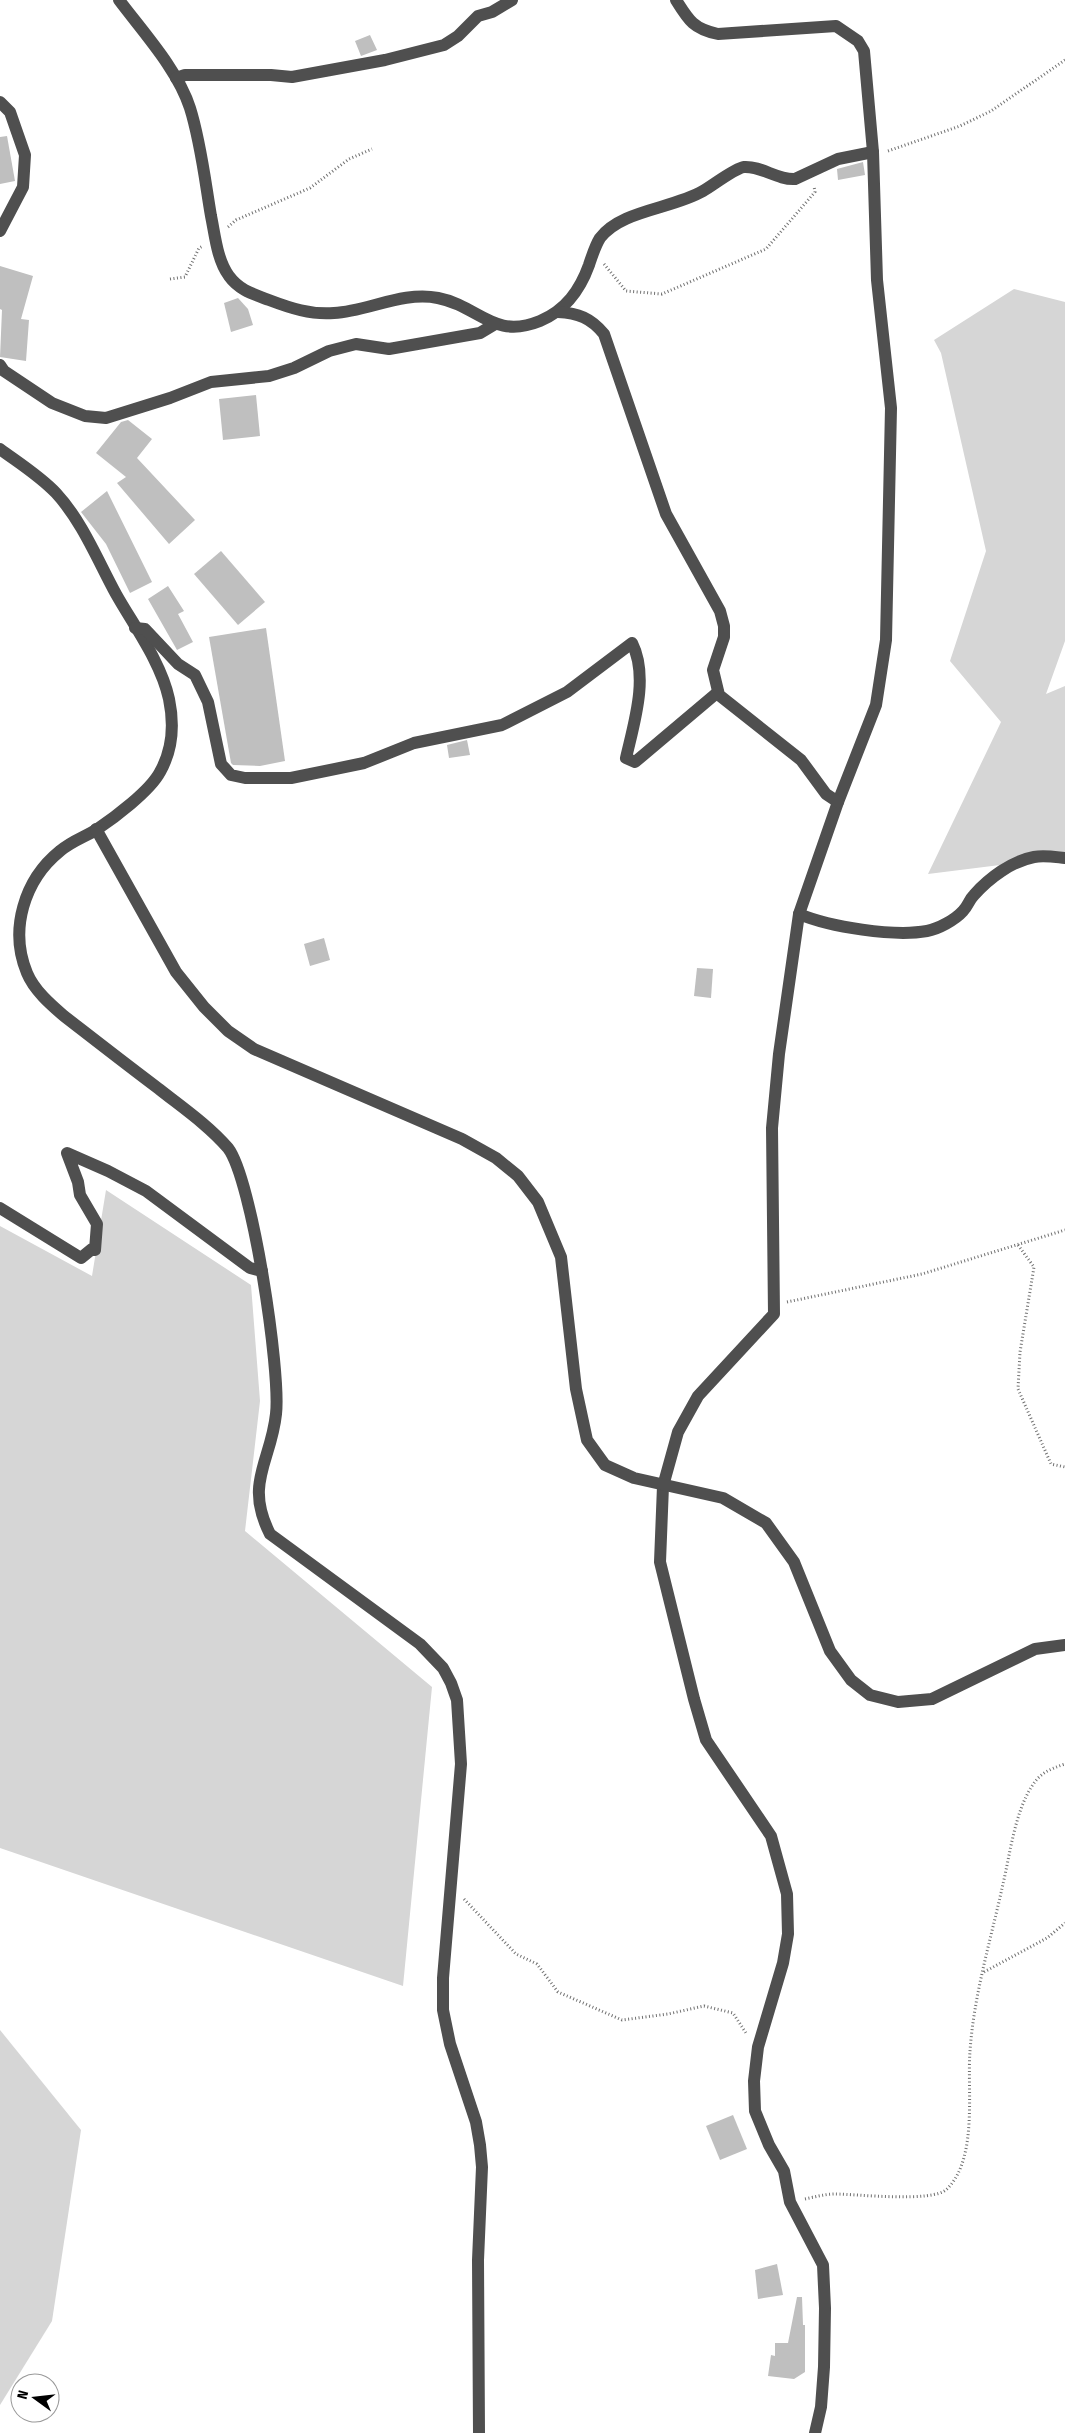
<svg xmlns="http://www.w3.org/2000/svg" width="1065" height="2433" viewBox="0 0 1065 2433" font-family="'Fira Sans Condensed',sans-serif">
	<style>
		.green { fill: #d6d6d6 }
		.building { fill: #bfbfbf }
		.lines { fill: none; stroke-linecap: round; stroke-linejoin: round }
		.path { stroke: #717171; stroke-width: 3; stroke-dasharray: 1 2.5; stroke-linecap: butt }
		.minor { stroke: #4f4f4f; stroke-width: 12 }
	</style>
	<rect width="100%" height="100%" fill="#fff"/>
	<g class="green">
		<path d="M 1014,289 L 1065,302 L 1065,641 L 1046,694 L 1065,686 L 1065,857 L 928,874 L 1001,722 L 950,661 L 986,551 L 941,353 L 934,340 Z"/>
		<path d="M 106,1190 L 251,1285 L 260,1401 L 245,1531 L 432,1687 L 403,1986 L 0,1848 L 0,1226 L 92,1276 Z"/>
		<path d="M 0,2030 L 81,2130 L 52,2321 L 0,2405 Z"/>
	</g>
	<g class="building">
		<path d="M 370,35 L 377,50 L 361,56 L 355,41 Z"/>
		<path d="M 7,136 L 15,181 L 0,184 L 0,137 Z"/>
		<path d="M 863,162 L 865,175 L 838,180 L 837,169 Z"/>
		<path d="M 0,266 L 33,276 L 21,319 L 29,320 L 26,361 L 0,357 L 2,310 L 0,309 Z"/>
		<path d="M 238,298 L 248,309 L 253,325 L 231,332 L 224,303 Z"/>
		<path d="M 256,395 L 260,436 L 223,440 L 219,399 Z"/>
		<path d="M 128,420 L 152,439 L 137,458 L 195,520 L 169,544 L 117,483 L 126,477 L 96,453 L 121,422 Z"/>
		<path d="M 107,491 L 152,582 L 130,593 L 106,544 L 81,512 Z"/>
		<path d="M 221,551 L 265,602 L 238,625 L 194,574 Z"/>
		<path d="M 168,586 L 184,611 L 178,614 L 193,642 L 177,650 L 148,599 Z"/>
		<path d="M 266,628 L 285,761 L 260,766 L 233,765 L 231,763 L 209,637 Z"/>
		<path d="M 467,740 L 470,755 L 449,758 L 447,745 Z"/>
		<path d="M 324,938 L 330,960 L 310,966 L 304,944 Z"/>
		<path d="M 697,968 L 713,969 L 711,998 L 694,996 Z"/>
		<path d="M 733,2115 L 747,2149 L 720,2160 L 706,2126 Z"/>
		<path d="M 777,2264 L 783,2295 L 758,2299 L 755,2270 Z"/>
		<path d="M 797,2297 L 802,2297 L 803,2325 L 805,2325 L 805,2372 L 794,2379 L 768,2376 L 771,2355 L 775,2356 L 775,2343 L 788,2343 Z"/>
	</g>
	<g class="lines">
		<g class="path">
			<path d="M 888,151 L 960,126 L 991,111 L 1065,60"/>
			<path d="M 228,227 L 236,220 L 310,188 L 349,159 L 372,149"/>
			<path d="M 604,264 L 626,291 L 662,294 L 766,249 L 815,192 L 814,186"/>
			<path d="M 170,279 L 185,277 L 199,248 L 203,246"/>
			<path d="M 1018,1245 L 1034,1267 L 1020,1352 L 1018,1389 L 1051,1464 L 1065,1467"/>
			<path d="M 787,1302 L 922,1274 L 1065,1230"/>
			<path d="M 464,1899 L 516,1954 L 537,1964 L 558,1992 L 622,2020 L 668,2014 L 704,2006 L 733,2013 L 746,2033"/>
			<path d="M 984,1972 L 1047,1938 L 1065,1923"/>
			<path d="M 805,2199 C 815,2197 825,2194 835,2194 C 856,2194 933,2203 947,2189 C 978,2158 967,2091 970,2051 C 974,1994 991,1939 1003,1884 C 1010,1854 1015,1812 1032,1786 C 1040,1773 1050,1769 1065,1764"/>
		</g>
		<g class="minor">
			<path d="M 119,0 C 143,32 178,70 190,108 C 201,143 205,181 211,216 C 215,235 217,260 229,276 C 239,290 253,294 269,300 C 290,308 311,315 334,313 C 368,311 403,291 438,298 C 479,306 493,340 540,321 C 566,310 580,290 589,265 C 592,256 595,246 600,238 C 621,210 672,209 703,191 C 712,186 735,168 744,167 C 762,166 777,180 795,179 L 838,159 L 873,152"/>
			<path d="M 676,0 C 689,21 694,29 718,34 L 836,26 L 858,41 L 864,51 L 873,152 L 877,280 L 891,408 L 886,640 L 876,705 L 838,802 L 799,914 L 779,1054 L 772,1128 L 774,1314 L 698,1396 L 678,1432 L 663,1486 L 660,1562 L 694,1699 L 706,1740 L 771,1836 L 787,1894 L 788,1934 L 783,1963 L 758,2047 L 754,2081 L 755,2111 L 769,2145 L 784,2171 L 790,2202 L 823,2265 L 825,2308 L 824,2367 L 821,2407 L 815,2433"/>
			<path d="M 176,78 L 185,75 L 271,75 L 292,77 L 385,60 L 444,45 L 458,36 L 478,16 L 492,12 L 512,0"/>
			<path d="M 0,102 L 10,112 L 25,155 L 23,187 L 0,231"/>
			<path d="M 558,312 C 578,313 591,318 604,334 L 666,514 L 720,611 L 724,626 L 724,637 L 713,670 L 719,695 L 801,760 L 826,794 L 838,802"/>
			<path d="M 0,365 L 4,371 L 52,403 L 85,416 L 106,418 L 170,398 L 211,382 L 269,376 L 294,368 L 329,351 L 356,344 L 389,349 L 480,333 L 495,324"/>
			<path d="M 0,449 C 19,463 40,476 56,493 C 82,521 98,561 116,594 C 134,626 161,662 169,699 C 174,723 173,749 160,772 C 150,791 114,818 96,830 C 84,837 70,842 60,851 C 24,880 9,930 27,973 C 34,990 50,1004 64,1016 C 95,1040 127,1065 159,1089 C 183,1108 208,1125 228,1148 C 252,1179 281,1372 276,1414 C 271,1462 244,1483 270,1534 L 420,1644 L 443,1668 L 451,1683 L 457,1700 L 461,1764 L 443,1978 L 443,2010 L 450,2044 L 476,2122 L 480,2145 L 482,2167 L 478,2260 L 479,2433"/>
			<path d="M 135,628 L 145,629 L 178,664 L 195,675 L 208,702 L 221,764 L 231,775 L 245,778 L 291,778 L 364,763 L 414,743 L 502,725 L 567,692 L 632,643 C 649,677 634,723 626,758 L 635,762 L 718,692"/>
			<path d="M 96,829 L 176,972 L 204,1007 L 228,1031 L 254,1049 L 462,1139 L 496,1158 L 518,1176 L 538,1202 L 561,1257 L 576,1389 L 587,1440 L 605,1465 L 634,1478 L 723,1498 L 766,1523 L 794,1562 L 830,1651 L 851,1680 L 870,1695 L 898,1702 L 932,1699 L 1035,1649 L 1065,1645"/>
			<path d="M 799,914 C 830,927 894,937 927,931 C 938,929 955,920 963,911 C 968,906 969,900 974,895 C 989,878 1012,861 1034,857 C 1044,855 1055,857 1065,858"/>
			<path d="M 0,1208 L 81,1258 L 92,1249 L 95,1250 L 97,1224 L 80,1195 L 78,1182 L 67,1153 L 108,1171 L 146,1191 L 250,1268 L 262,1271"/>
		</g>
	</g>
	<g transform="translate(35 2398) rotate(285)"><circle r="24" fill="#ffffff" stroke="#999999"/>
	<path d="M0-4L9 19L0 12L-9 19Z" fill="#000000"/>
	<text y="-8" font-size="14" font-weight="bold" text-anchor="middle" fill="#000000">N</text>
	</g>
</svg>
